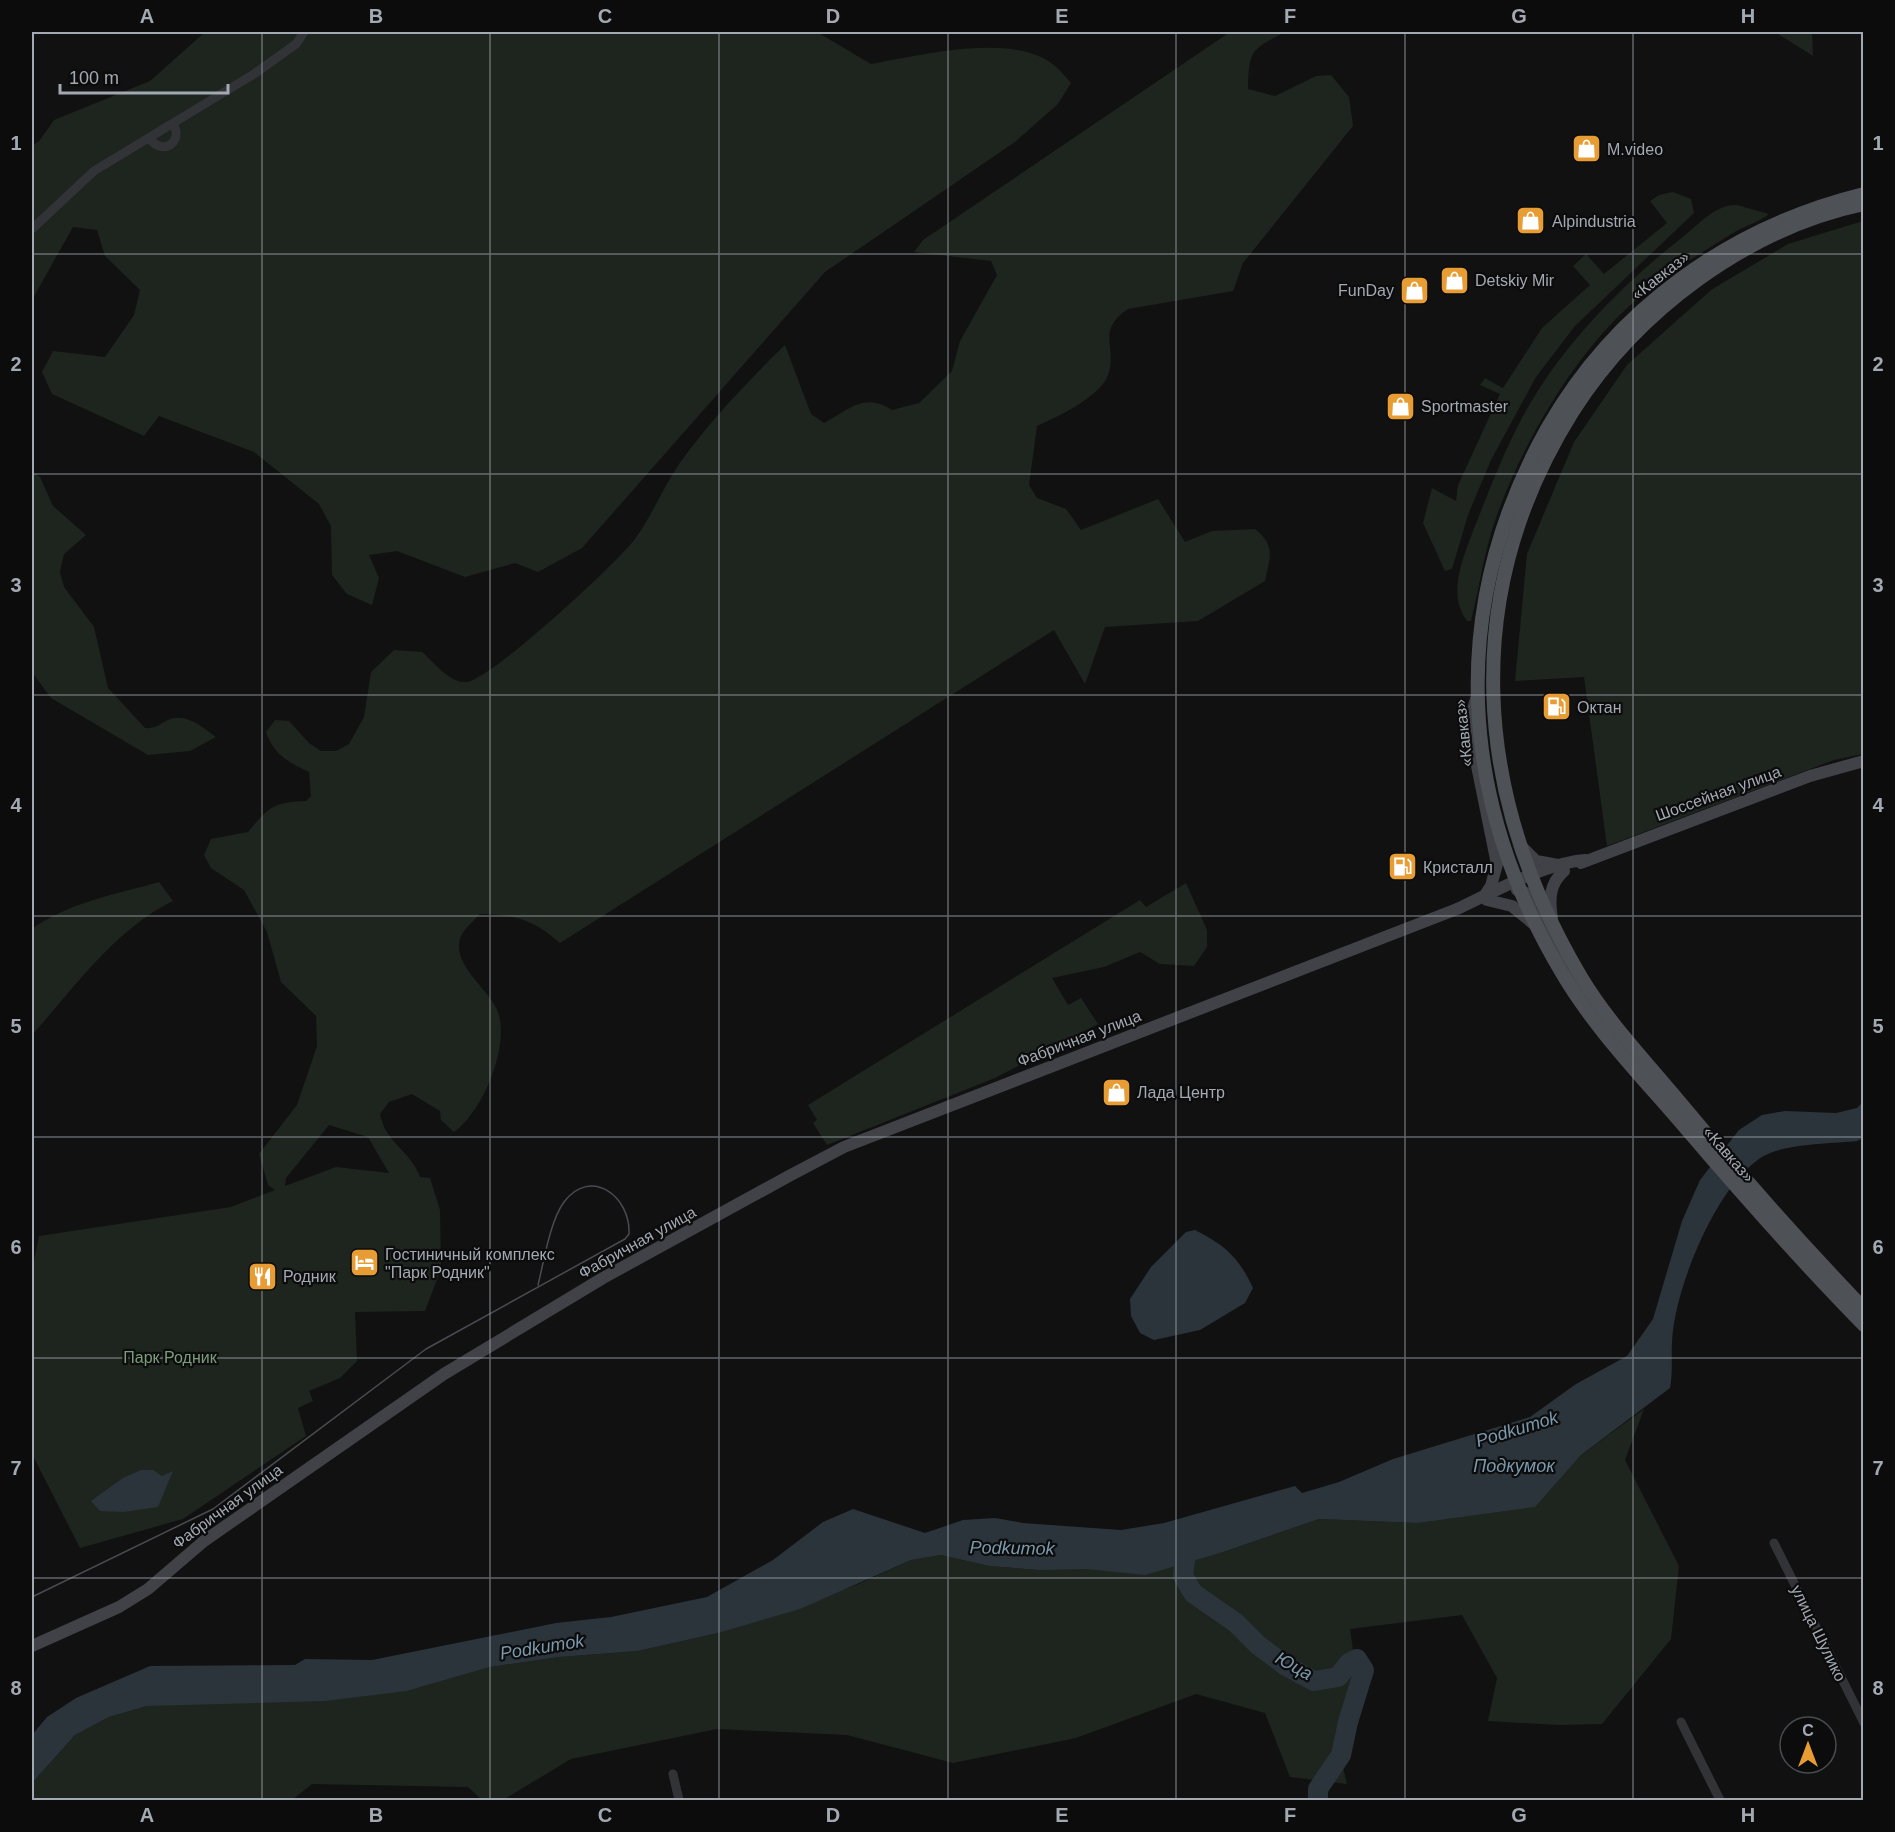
<svg xmlns="http://www.w3.org/2000/svg" width="1895" height="1832" viewBox="0 0 1895 1832" font-family="Helvetica,sans-serif">
	<style>
		.green { fill: #1d251e; fill-rule: evenodd }
		.water { fill: #2b343a }
		.lines { fill: none; stroke-linecap: round; stroke-linejoin: round }
		.river { stroke: #2b343a; stroke-width: 20 }
		.street { stroke: #323337; stroke-width: 9 }
		.secondary { stroke: #404247; stroke-width: 12 }
		.primary { stroke: #4e5156; stroke-width: 14 }
		.tram { stroke: #494b50; stroke-width: 1.5 }
		.grid { fill: none; stroke: #a3a9b2; stroke-width: 1.5; stroke-opacity: 0.55 }
		.labels { text-anchor: middle; stroke-width: 4.5; stroke-linejoin: round; paint-order: stroke }
		.poi-label { font-size: 16px; fill: #a3a9b2; stroke: #0c0c0d; text-anchor: start }
		.street-label { font-size: 16px; fill: #a3a9b2; stroke: #0c0c0d }
		.park-label { font-size: 16px; fill: #7b9d7b; stroke: #0c0c0d }
		.water-label { font-size: 18px; font-style: italic; fill: #7b99ac; stroke: #0c0c0d }
		.neatline { fill: none; stroke: #a3a9b2; stroke-width: 2 }
		.grid-label { font-size: 20px; text-anchor: middle; font-weight: bold; fill: #a3a9b2 }
	</style>
	<rect width="100%" height="100%" fill="#111112"/>
	<g class="green">
		<path d="M 205,32 L 817,32 L 871,64 C 919,56 1014,31 1055,66 C 1061,71 1066,77 1071,83 L 1058,104 L 1015,142 L 825,272 L 582,548 L 538,572 L 515,563 L 465,577 L 397,551 L 369,555 L 379,578 L 372,605 L 347,594 L 332,575 L 331,526 L 319,504 L 254,452 L 159,416 L 144,436 L 52,394 L 42,372 L 53,351 L 105,357 L 134,315 L 140,290 L 105,256 L 97,230 L 73,227 L 32,300 L 32,146 L 40,140 L 54,120 L 150,81 Z"/>
		<path d="M 1230,32 L 1285,32 C 1251,50 1249,49 1248,89 L 1275,96 L 1316,76 L 1331,75 L 1349,97 L 1353,126 L 1243,263 L 1233,291 L 1128,309 C 1095,331 1118,348 1108,375 C 1101,396 1056,418 1037,426 L 1029,485 L 1037,498 L 1066,509 L 1081,530 L 1158,499 L 1185,542 L 1212,531 L 1255,529 C 1276,546 1270,557 1265,581 L 1198,621 L 1105,627 L 1085,684 L 1054,630 L 560,943 C 533,919 516,915 480,914 C 472,923 460,931 459,944 C 457,969 489,989 498,1012 C 510,1046 483,1112 454,1132 L 441,1120 L 440,1111 L 412,1094 L 389,1102 L 380,1114 C 386,1144 410,1150 420,1177 L 430,1178 L 440,1210 L 441,1269 L 425,1311 L 355,1312 L 357,1361 L 340,1378 L 309,1391 L 313,1401 L 298,1408 L 306,1436 L 183,1519 L 80,1548 L 32,1454 L 32,1270 L 39,1236 L 231,1207 L 275,1190 L 268,1185 L 259,1154 L 297,1105 L 317,1046 L 316,1016 L 281,982 L 267,932 L 244,890 L 211,868 L 204,855 L 211,839 L 248,832 C 269,807 273,802 306,801 L 311,796 L 309,772 C 288,762 274,755 266,732 L 275,720 L 289,721 L 309,743 L 321,751 L 336,751 L 349,744 L 364,717 L 371,672 L 394,650 L 422,652 C 434,662 449,683 466,682 C 491,680 616,564 635,539 C 652,515 663,488 679,464 C 710,421 747,382 785,345 L 811,414 L 824,423 C 850,409 864,392 892,410 L 919,403 L 952,371 L 960,341 L 997,275 L 991,261 L 914,252 L 923,240 ZM 329,1125 L 368,1137 L 389,1173 L 336,1167 L 285,1186 L 286,1178 Z"/>
		<path d="M 1775,32 L 1812,32 L 1813,56 Z"/>
		<path d="M 1673,192 L 1691,199 L 1694,213 L 1575,326 L 1536,377 L 1491,460 L 1468,515 L 1452,569 L 1445,571 L 1423,523 L 1432,488 L 1456,501 L 1458,485 L 1500,394 L 1480,385 L 1485,378 L 1503,388 L 1542,328 L 1590,285 L 1573,266 L 1586,254 L 1604,274 L 1667,223 L 1650,201 L 1659,195 Z"/>
		<path d="M 1737,205 L 1769,214 C 1760,222 1744,226 1733,233 C 1702,252 1672,271 1643,294 C 1579,346 1525,438 1497,515 C 1484,550 1480,586 1471,621 L 1467,621 C 1446,592 1464,556 1475,526 C 1489,491 1502,456 1520,422 C 1557,350 1620,286 1684,236 C 1699,224 1716,204 1737,205 Z"/>
		<path d="M 1863,221 L 1863,754 L 1834,760 L 1607,846 L 1584,677 L 1515,681 L 1527,554 L 1574,442 L 1627,365 L 1711,290 L 1788,244 Z"/>
		<path d="M 32,471 L 40,477 L 53,506 L 86,535 L 64,554 L 60,572 L 64,587 L 94,627 L 108,688 L 145,728 C 156,729 159,724 168,720 C 186,712 202,727 216,737 L 190,751 L 148,755 L 51,698 L 32,672 Z"/>
		<path d="M 159,882 L 173,901 C 114,930 75,987 32,1035 L 32,929 C 67,903 117,894 159,882 Z"/>
		<path d="M 1186,883 L 1207,930 L 1207,947 L 1194,966 L 1160,964 L 1140,952 L 1104,967 L 1052,978 L 1068,1005 L 1081,998 L 1098,1024 L 995,1078 L 827,1145 L 813,1123 L 817,1120 L 808,1105 L 1140,900 L 1146,907 Z"/>
		<path d="M 1644,1409 L 1625,1460 L 1679,1566 L 1671,1639 L 1602,1724 L 1559,1725 L 1488,1721 L 1497,1678 L 1462,1615 L 1350,1629 L 1356,1671 L 1352,1692 L 1335,1735 L 1347,1784 L 1290,1777 L 1265,1713 L 1196,1694 L 1076,1738 L 953,1763 L 847,1735 L 717,1729 L 571,1759 L 503,1800 L 482,1800 L 468,1787 L 312,1784 L 292,1800 L 32,1800 L 32,1783 L 75,1735 L 109,1717 L 147,1706 L 407,1691 L 490,1667 L 559,1657 L 638,1651 L 718,1633 L 856,1585 L 911,1560 L 941,1555 L 989,1566 L 1039,1570 L 1184,1561 L 1223,1552 L 1319,1519 L 1418,1523 L 1534,1507 L 1581,1455 Z"/>
	</g>
	<g class="water">
		<path d="M 1863,1102 L 1863,1138 L 1857,1141 C 1830,1144 1781,1143 1759,1159 C 1715,1189 1674,1290 1672,1342 C 1671,1358 1673,1372 1670,1388 L 1581,1455 L 1535,1507 L 1418,1523 L 1319,1519 L 1223,1552 L 1145,1575 L 1087,1569 L 1039,1570 L 989,1566 L 941,1555 L 911,1560 L 800,1609 L 718,1633 L 638,1651 L 559,1657 L 490,1667 L 407,1691 L 325,1701 L 147,1706 L 109,1717 L 75,1735 L 32,1783 L 32,1735 L 47,1717 L 76,1698 L 150,1666 L 295,1665 L 305,1659 L 372,1660 L 556,1623 L 611,1617 L 707,1597 L 773,1560 L 823,1522 L 853,1509 L 925,1533 L 963,1520 L 995,1518 L 1023,1523 L 1121,1530 L 1164,1523 L 1295,1486 L 1302,1493 L 1339,1482 L 1393,1459 L 1530,1417 L 1576,1384 L 1627,1356 L 1653,1319 L 1682,1221 L 1700,1180 L 1739,1130 L 1762,1115 L 1785,1111 L 1836,1113 L 1857,1108 Z"/>
		<path d="M 1195,1230 C 1225,1245 1239,1258 1253,1288 L 1245,1303 L 1200,1330 L 1154,1340 L 1140,1333 L 1131,1316 L 1130,1299 L 1151,1267 L 1186,1232 Z"/>
		<path d="M 141,1470 L 153,1470 L 162,1476 L 173,1471 L 158,1507 L 123,1512 L 100,1511 L 91,1501 L 123,1478 Z"/>
	</g>
	<g class="lines">
		<path class="river" d="M 1188,1537 L 1183,1576 L 1193,1593 L 1236,1623 L 1258,1645 L 1286,1666 L 1314,1681 L 1338,1677 L 1349,1663 L 1357,1659 L 1364,1670 L 1348,1722 L 1341,1755 L 1318,1789 L 1318,1800"/>
		<g class="street">
			<path d="M 150,139 C 163,156 184,142 173,124"/>
			<path d="M 32,229 L 94,171 L 254,74 L 296,44 L 304,32"/>
			<path d="M 1774,1543 L 1864,1723"/>
			<path d="M 1681,1722 L 1720,1800"/>
			<path d="M 673,1774 L 679,1800"/>
		</g>
		<g class="secondary">
			<path d="M 1476,699 L 1472,713 L 1474,751 L 1497,864 L 1491,886 L 1485,895"/>
			<path d="M 1522,847 L 1536,861 L 1558,865"/>
			<path d="M 1581,863 L 1810,776 L 1864,761"/>
			<path d="M 1517,890 L 1532,895 L 1555,946 L 1582,991"/>
			<path d="M 1487,900 L 1512,906 L 1535,925"/>
			<path d="M 1552,918 C 1549,900 1549,884 1564,871"/>
			<path d="M 32,1646 L 119,1607 L 148,1589 L 204,1541 L 444,1374 L 603,1278 L 789,1176 L 844,1147 L 1457,909 C 1491,893 1548,862 1586,860"/>
		</g>
		<g class="primary">
			<path d="M 1864,194 C 1730,227 1615,309 1547,429 C 1447,608 1458,798 1562,973 C 1595,1029 1642,1077 1684,1126 C 1742,1194 1801,1261 1864,1325"/>
			<path d="M 1864,204 C 1746,229 1637,311 1573,411 C 1458,594 1473,795 1581,977 C 1606,1019 1641,1056 1672,1093 C 1733,1167 1797,1239 1864,1309"/>
		</g>
		<path class="tram" d="M 32,1597 L 213,1509 L 426,1349 L 625,1239 L 629,1234 C 631,1197 591,1166 564,1202 C 550,1221 544,1261 538,1285"/>
	</g>
	<path class="grid" d="M 262,32 L 262,1800M 490,32 L 490,1800M 719,32 L 719,1800M 948,32 L 948,1800M 1176,32 L 1176,1800M 1405,32 L 1405,1800M 1633,32 L 1633,1800M 32,254 L 1864,254M 32,474 L 1864,474M 32,695 L 1864,695M 32,916 L 1864,916M 32,1137 L 1864,1137M 32,1358 L 1864,1358M 32,1578 L 1864,1578"/>
	<defs>
		<symbol id="shop-square" viewBox="-11 -11 22 22"><rect x="-9" y="-9" width="18" height="18" rx="4" fill="#e79c34" stroke="#0c0c0d"/><path d="M-5-2.5h2.3a2.7 3.5 0 0 1 5.4 0H5L5.5 6h-11ZM-1.5-2.5h3a1.5 2.3 0 0 0-3 0Z" fill="#fff"/></symbol>
		<symbol id="fuel-square" viewBox="-11 -11 22 22"><rect x="-9" y="-9" width="18" height="18" rx="4" fill="#e79c34" stroke="#0c0c0d"/><path d="M-5.5-6h7V0h2V4h1.3V-2.5L3-4.5l.8-.8L6-3V5H2.5V1h-1V6h-7ZM-4.2-4.7v3.2H.2V-4.7Z" fill="#fff"/></symbol>
		<symbol id="hotel-square" viewBox="-11 -11 22 22"><rect x="-9" y="-9" width="18" height="18" rx="4" fill="#e79c34" stroke="#0c0c0d"/><path d="M-6-4.5h1.5V1H6V5H4.5V3h-9V5H-6ZM-4 0a1.8 1.8 0 1 1 3.6 0ZM.5 0V-2.5h3Q6-2.5 6 0Z" fill="#fff"/></symbol>
		<symbol id="restaurant-square" viewBox="-11 -11 22 22"><rect x="-9" y="-9" width="18" height="18" rx="4" fill="#e79c34" stroke="#0c0c0d"/><path d="M-5-6h1v4h1v-4h1v4h1v-4h1v5L-1.5 .5V6h-2V.5L-5-1ZM5-6V6H3V1.5H1.5Q1.5-4 5-6Z" fill="#fff"/></symbol>
	</defs>
	<g fill-rule="evenodd">
		<use href="#shop-square" x="1570" y="132" width="33" height="33"/>
		<use href="#shop-square" x="1514" y="204" width="33" height="33"/>
		<use href="#shop-square" x="1438" y="264" width="33" height="33"/>
		<use href="#shop-square" x="1398" y="274" width="33" height="33"/>
		<use href="#shop-square" x="1384" y="390" width="33" height="33"/>
		<use href="#fuel-square" x="1540" y="690" width="33" height="33"/>
		<use href="#fuel-square" x="1386" y="850" width="33" height="33"/>
		<use href="#shop-square" x="1100" y="1076" width="33" height="33"/>
		<use href="#hotel-square" x="348" y="1246" width="33" height="33"/>
		<use href="#restaurant-square" x="246" y="1260" width="33" height="33"/>
	</g>
	<g class="labels">
		<g class="poi-label">
			<text x="1607" y="155">M.video</text>
			<text x="1552" y="227">Alpindustria</text>
			<text x="1475" y="286">Detskiy Mir</text>
			<text x="1394" y="296" text-anchor="end">FunDay</text>
			<text x="1421" y="412">Sportmaster</text>
			<text x="1577" y="713">Октан</text>
			<text x="1423" y="873">Кристалл</text>
			<text x="1137" y="1098">Лада Центр</text>
			<text x="385" y="1260">Гостиничный комплекс<tspan x="385" dy="18">"Парк Родник"</tspan></text>
			<text x="283" y="1282">Родник</text>
		</g>
		<g class="street-label">
			<text transform="translate(1660 275) rotate(-38)" y="6">«Кавказ»</text>
			<text transform="translate(1463 733) rotate(-96)" y="6">«Кавказ»</text>
			<text transform="translate(1718 793) rotate(-20)" y="6">Шоссейная улица</text>
			<text transform="translate(1079 1038) rotate(-21)" y="6">Фабричная улица</text>
			<text transform="translate(1729 1154) rotate(49)" y="6">«Кавказ»</text>
			<text transform="translate(637 1242) rotate(-29)" y="6">Фабричная улица</text>
			<text transform="translate(227 1506) rotate(-36)" y="6">Фабричная улица</text>
			<text transform="translate(1819 1633) rotate(64)" y="6">улица Шулико</text>
		</g>
		<g class="park-label">
			<text x="170" y="1363">Парк Родник</text>
		</g>
		<g class="water-label">
			<text transform="translate(1517 1429) rotate(-17)" y="6">Podkumok</text>
			<text x="1514" y="1472">Подкумок</text>
			<text transform="translate(1012 1548) rotate(1)" y="6">Podkumok</text>
			<text transform="translate(542 1647) rotate(-9)" y="6">Podkumok</text>
			<text transform="translate(1294 1666) rotate(29)" y="6">Юца</text>
		</g>
	</g>
	<rect width="1895" height="1832" fill="none" stroke="#0c0c0d" stroke-width="66"/>
	<g transform="translate(1808 1745)"><circle r="28" fill="#0c0c0d" stroke="#484b4f" stroke-width="1.5"/>
	<path d="M0-4.5L10 22L0 15L-10 22Z" fill="#e79c34"/>
	<text y="-9" font-size="16" font-weight="bold" text-anchor="middle" fill="#a3a9b2">С</text>
	</g>
	<path d="M60 84v9h168v-9" fill="none" stroke="#a3a9b2" stroke-width="3"/>
	<text x="69" y="84" font-size="18" fill="#a3a9b2" stroke="#0c0c0d" stroke-width="4.5" paint-order="stroke">100 m</text>
	<rect x="33" y="33" width="1829" height="1766" class="neatline"/>
	<g class="grid-label">
		<text x="147" y="23">A</text>
		<text x="376" y="23">B</text>
		<text x="605" y="23">C</text>
		<text x="833" y="23">D</text>
		<text x="1062" y="23">E</text>
		<text x="1290" y="23">F</text>
		<text x="1519" y="23">G</text>
		<text x="1748" y="23">H</text>
		<text x="16" y="150">1</text>
		<text x="1878" y="150">1</text>
		<text x="16" y="371">2</text>
		<text x="1878" y="371">2</text>
		<text x="16" y="592">3</text>
		<text x="1878" y="592">3</text>
		<text x="16" y="812">4</text>
		<text x="1878" y="812">4</text>
		<text x="16" y="1033">5</text>
		<text x="1878" y="1033">5</text>
		<text x="16" y="1254">6</text>
		<text x="1878" y="1254">6</text>
		<text x="16" y="1475">7</text>
		<text x="1878" y="1475">7</text>
		<text x="16" y="1695">8</text>
		<text x="1878" y="1695">8</text>
		<text x="147" y="1822">A</text>
		<text x="376" y="1822">B</text>
		<text x="605" y="1822">C</text>
		<text x="833" y="1822">D</text>
		<text x="1062" y="1822">E</text>
		<text x="1290" y="1822">F</text>
		<text x="1519" y="1822">G</text>
		<text x="1748" y="1822">H</text>
	</g>
</svg>
